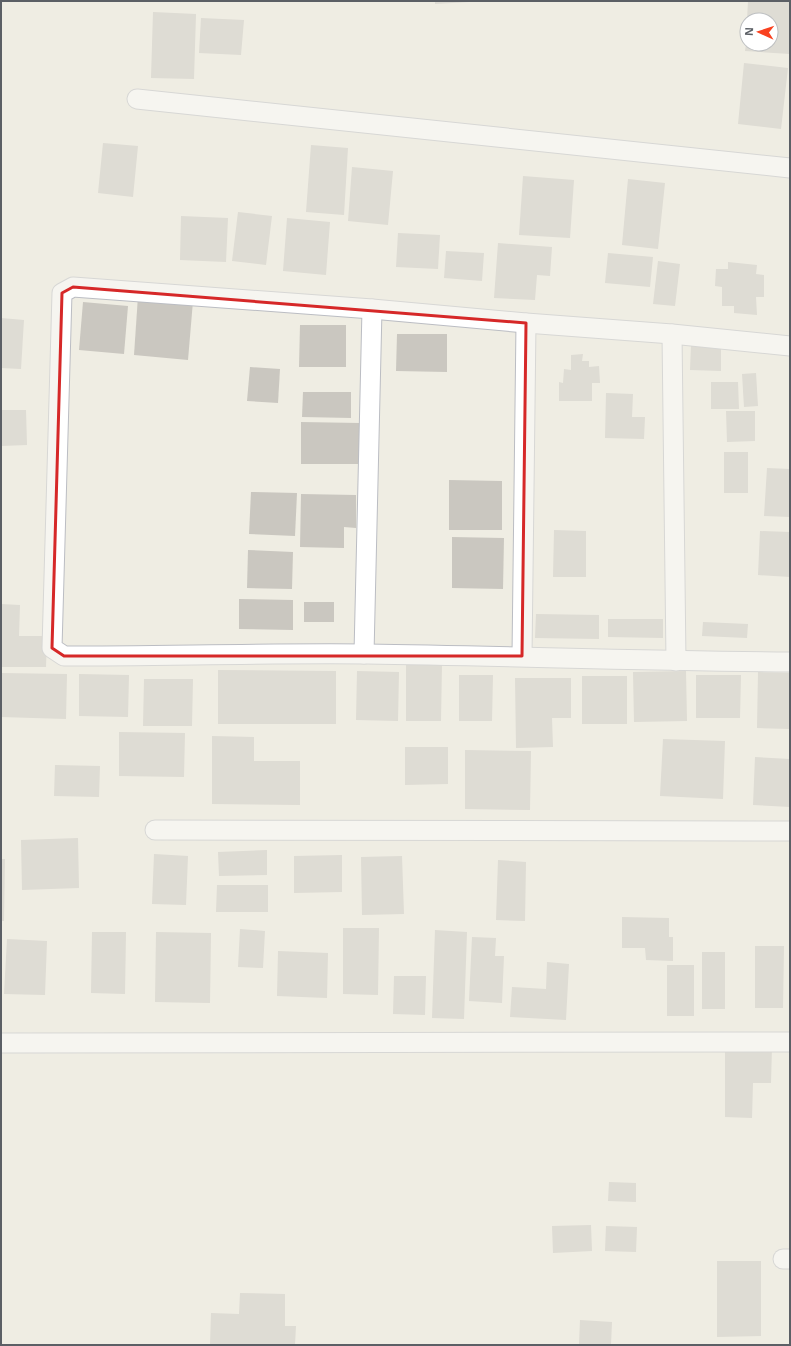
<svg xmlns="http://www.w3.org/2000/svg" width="791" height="1346" viewBox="0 0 791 1346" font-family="'Open Sans',sans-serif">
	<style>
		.building { fill: #cac7c0 }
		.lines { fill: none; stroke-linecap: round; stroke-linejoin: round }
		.street-casing { stroke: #bbbdc3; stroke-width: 21 }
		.street { stroke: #fff; stroke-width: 19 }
		.marked { fill: none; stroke: #d62828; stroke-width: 3; stroke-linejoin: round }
	</style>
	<rect width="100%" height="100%" fill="#efede3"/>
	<g class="building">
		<path d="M 435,1 L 469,1 L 469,2 L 435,4 Z"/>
		<path d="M 748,1 L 790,1 L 790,54 L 745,51 L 746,44 L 771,44 L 771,20 L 747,20 Z"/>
		<path d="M 153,12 L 196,14 L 194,79 L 151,78 Z"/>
		<path d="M 201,18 L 244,20 L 241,55 L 199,53 Z"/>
		<path d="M 744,63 L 788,68 L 781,129 L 738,124 Z"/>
		<path d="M 103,143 L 138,146 L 133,197 L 98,193 Z"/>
		<path d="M 311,145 L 348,148 L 344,215 L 306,212 Z"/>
		<path d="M 352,167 L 393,171 L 388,225 L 348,221 Z"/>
		<path d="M 523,176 L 574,180 L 570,238 L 519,235 Z"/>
		<path d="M 628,179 L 665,183 L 658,249 L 622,245 Z"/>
		<path d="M 238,212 L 272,216 L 266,265 L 232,261 Z"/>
		<path d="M 181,216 L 228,218 L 226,262 L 180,260 Z"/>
		<path d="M 287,218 L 330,222 L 326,275 L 283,271 Z"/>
		<path d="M 398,233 L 440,235 L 438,269 L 396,267 Z"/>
		<path d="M 498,243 L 552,247 L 550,276 L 537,275 L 535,300 L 494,298 Z"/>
		<path d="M 446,251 L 484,253 L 482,281 L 444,278 Z"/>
		<path d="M 608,253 L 653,257 L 650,287 L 605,283 Z"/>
		<path d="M 658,261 L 680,264 L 675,306 L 653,304 Z"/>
		<path d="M 728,262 L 757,265 L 756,274 L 764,275 L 764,297 L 756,297 L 757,315 L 734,313 L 734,306 L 722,306 L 722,287 L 715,286 L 716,269 L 728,269 Z"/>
		<path d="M 138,296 L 193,301 L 188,360 L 134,355 Z"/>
		<path d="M 83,302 L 128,306 L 124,354 L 79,350 Z"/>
		<path d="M 1,318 L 24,320 L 21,369 L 1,368 Z"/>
		<path d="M 300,325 L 346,325 L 346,367 L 299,367 Z"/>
		<path d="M 397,334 L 447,334 L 447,372 L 396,371 Z"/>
		<path d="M 691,345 L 721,345 L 721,371 L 690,370 Z"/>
		<path d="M 583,354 L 582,361 L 589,361 L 589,367 L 599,366 L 600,383 L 592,383 L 592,401 L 559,401 L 559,382 L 563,383 L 564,369 L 571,370 L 571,355 Z"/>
		<path d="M 250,367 L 280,369 L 278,403 L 247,401 Z"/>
		<path d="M 756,373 L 758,406 L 744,407 L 742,374 Z"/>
		<path d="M 711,382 L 738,382 L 739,409 L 711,409 Z"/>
		<path d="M 303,392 L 351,392 L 351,418 L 302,417 Z"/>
		<path d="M 606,393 L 633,394 L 632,417 L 645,417 L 644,439 L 605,438 Z"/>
		<path d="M 1,410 L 26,410 L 27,445 L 1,446 Z"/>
		<path d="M 726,411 L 755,411 L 755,441 L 727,442 Z"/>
		<path d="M 301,422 L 360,423 L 360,464 L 301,464 Z"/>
		<rect x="724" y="452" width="24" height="41"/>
		<path d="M 767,468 L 790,469 L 790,517 L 764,516 Z"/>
		<path d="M 449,480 L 502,481 L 502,530 L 449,530 Z"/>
		<path d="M 251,492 L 297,493 L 295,536 L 249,534 Z"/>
		<path d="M 301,494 L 356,495 L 356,528 L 344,527 L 344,548 L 300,547 Z"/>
		<path d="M 554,530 L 586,531 L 586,577 L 553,577 Z"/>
		<path d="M 760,531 L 790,532 L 790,577 L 758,575 Z"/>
		<path d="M 452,537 L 504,538 L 503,589 L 452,588 Z"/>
		<path d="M 248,550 L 293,552 L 292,589 L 247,588 Z"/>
		<path d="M 239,599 L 293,600 L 293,630 L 239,629 Z"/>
		<rect x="304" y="602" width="30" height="20"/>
		<path d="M 1,604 L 20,605 L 19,636 L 47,636 L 46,667 L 1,667 Z"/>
		<path d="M 536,614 L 599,615 L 599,639 L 535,638 Z"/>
		<path d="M 608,619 L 663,619 L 663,638 L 608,637 Z"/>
		<path d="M 703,622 L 748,624 L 747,638 L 702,636 Z"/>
		<path d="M 406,663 L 442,663 L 441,721 L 406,721 Z"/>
		<path d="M 218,670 L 336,671 L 336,724 L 218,724 Z"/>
		<path d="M 357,671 L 399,672 L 398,721 L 356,720 Z"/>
		<path d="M 686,671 L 687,721 L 634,722 L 633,672 Z"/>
		<path d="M 758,672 L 790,673 L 790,729 L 757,728 Z"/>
		<path d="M 1,673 L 67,674 L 66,719 L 1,717 Z"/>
		<path d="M 79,674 L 129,675 L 128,717 L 79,716 Z"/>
		<path d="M 459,675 L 493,675 L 492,721 L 459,721 Z"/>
		<path d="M 696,675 L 741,675 L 740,718 L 696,718 Z"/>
		<rect x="582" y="676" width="45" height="48"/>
		<path d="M 515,678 L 571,678 L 571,718 L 552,718 L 553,747 L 516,748 Z"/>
		<path d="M 144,679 L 193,679 L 192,726 L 143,726 Z"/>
		<path d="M 119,732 L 185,733 L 184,777 L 119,776 Z"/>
		<path d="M 212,736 L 254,737 L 254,761 L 300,761 L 300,805 L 212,804 Z"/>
		<path d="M 663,739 L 725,741 L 723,799 L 660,796 Z"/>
		<path d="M 405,747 L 448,747 L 448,784 L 405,785 Z"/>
		<path d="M 465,750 L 531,751 L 530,810 L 465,809 Z"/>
		<path d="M 755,757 L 790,759 L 790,807 L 753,805 Z"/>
		<path d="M 55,765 L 100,766 L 99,797 L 54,796 Z"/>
		<path d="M 78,838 L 79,888 L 22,890 L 21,840 Z"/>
		<path d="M 267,850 L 267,875 L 219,876 L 218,852 Z"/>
		<path d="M 154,854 L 188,856 L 186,905 L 152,904 Z"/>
		<path d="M 342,855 L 342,892 L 294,893 L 294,856 Z"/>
		<path d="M 402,856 L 404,914 L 362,915 L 361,857 Z"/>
		<path d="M 1,859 L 5,859 L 4,921 L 1,921 Z"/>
		<path d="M 498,860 L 526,862 L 525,921 L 496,920 Z"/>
		<path d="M 217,885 L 268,885 L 268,912 L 216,912 Z"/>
		<path d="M 622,917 L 669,918 L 669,937 L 673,937 L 673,961 L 646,960 L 645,948 L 622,948 Z"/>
		<path d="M 343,928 L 379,928 L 378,995 L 343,994 Z"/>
		<path d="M 240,929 L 265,931 L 263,968 L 238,967 Z"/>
		<path d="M 435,930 L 467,932 L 464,1019 L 432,1018 Z"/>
		<path d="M 92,932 L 126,932 L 125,994 L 91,993 Z"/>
		<path d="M 156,932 L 211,933 L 210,1003 L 155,1002 Z"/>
		<path d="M 472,937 L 496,938 L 495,956 L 504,956 L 502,1003 L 469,1001 Z"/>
		<path d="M 7,939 L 47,941 L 45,995 L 4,994 Z"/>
		<path d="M 755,946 L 784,946 L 783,1008 L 755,1008 Z"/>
		<path d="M 278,951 L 328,953 L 327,998 L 277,996 Z"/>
		<rect x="702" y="952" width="23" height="57"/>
		<path d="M 547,962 L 569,964 L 566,1020 L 510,1017 L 512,987 L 546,989 Z"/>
		<rect x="667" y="965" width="27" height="51"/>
		<path d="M 394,976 L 426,976 L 425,1015 L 393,1014 Z"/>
		<path d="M 725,1047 L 772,1047 L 771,1083 L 753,1083 L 752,1118 L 725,1117 Z"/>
		<path d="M 609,1182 L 636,1183 L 636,1202 L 608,1201 Z"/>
		<path d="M 591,1225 L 592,1251 L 553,1253 L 552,1226 Z"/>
		<path d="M 606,1226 L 637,1227 L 636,1252 L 605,1251 Z"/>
		<path d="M 717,1261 L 761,1261 L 761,1336 L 717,1337 Z"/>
		<path d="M 240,1293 L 285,1294 L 285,1326 L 296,1326 L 295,1345 L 210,1345 L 211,1313 L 239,1314 Z"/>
		<path d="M 580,1320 L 612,1322 L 611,1345 L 579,1345 Z"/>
	</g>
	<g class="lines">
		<defs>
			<g id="street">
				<path d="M 137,99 L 790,168"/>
				<path d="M 672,334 L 676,661"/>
				<path d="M 790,346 L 672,334 L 526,323 L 372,309 L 73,287 L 62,293 L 52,648 L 64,656 C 165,656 266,653 367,654 C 508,656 649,661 790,662"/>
				<path d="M 364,654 L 372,309"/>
				<path d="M 522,656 L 526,323"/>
				<path d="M 155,830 L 790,831"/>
				<path d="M 1,1043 L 790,1042"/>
				<path d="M 783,1259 L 790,1259"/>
			</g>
		</defs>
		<use href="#street" class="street-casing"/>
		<use href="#street" class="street"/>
	</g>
	<path d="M0 0H791V1346H0ZM 73,287 L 526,323 L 522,656 L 64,656 L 52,648 L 62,293 Z" fill="#efede3" fill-opacity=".55" fill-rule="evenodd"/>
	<path class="marked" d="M 73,287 L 526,323 L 522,656 L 64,656 L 52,648 L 62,293 Z"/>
	<rect width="791" height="1346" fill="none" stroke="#5b5f65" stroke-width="4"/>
	<g transform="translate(759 32) rotate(273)"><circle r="19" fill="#ffffff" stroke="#bdbfc1"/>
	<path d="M0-3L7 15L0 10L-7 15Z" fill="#f9411f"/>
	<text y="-6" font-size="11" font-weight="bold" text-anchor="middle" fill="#5b5f65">N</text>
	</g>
</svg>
